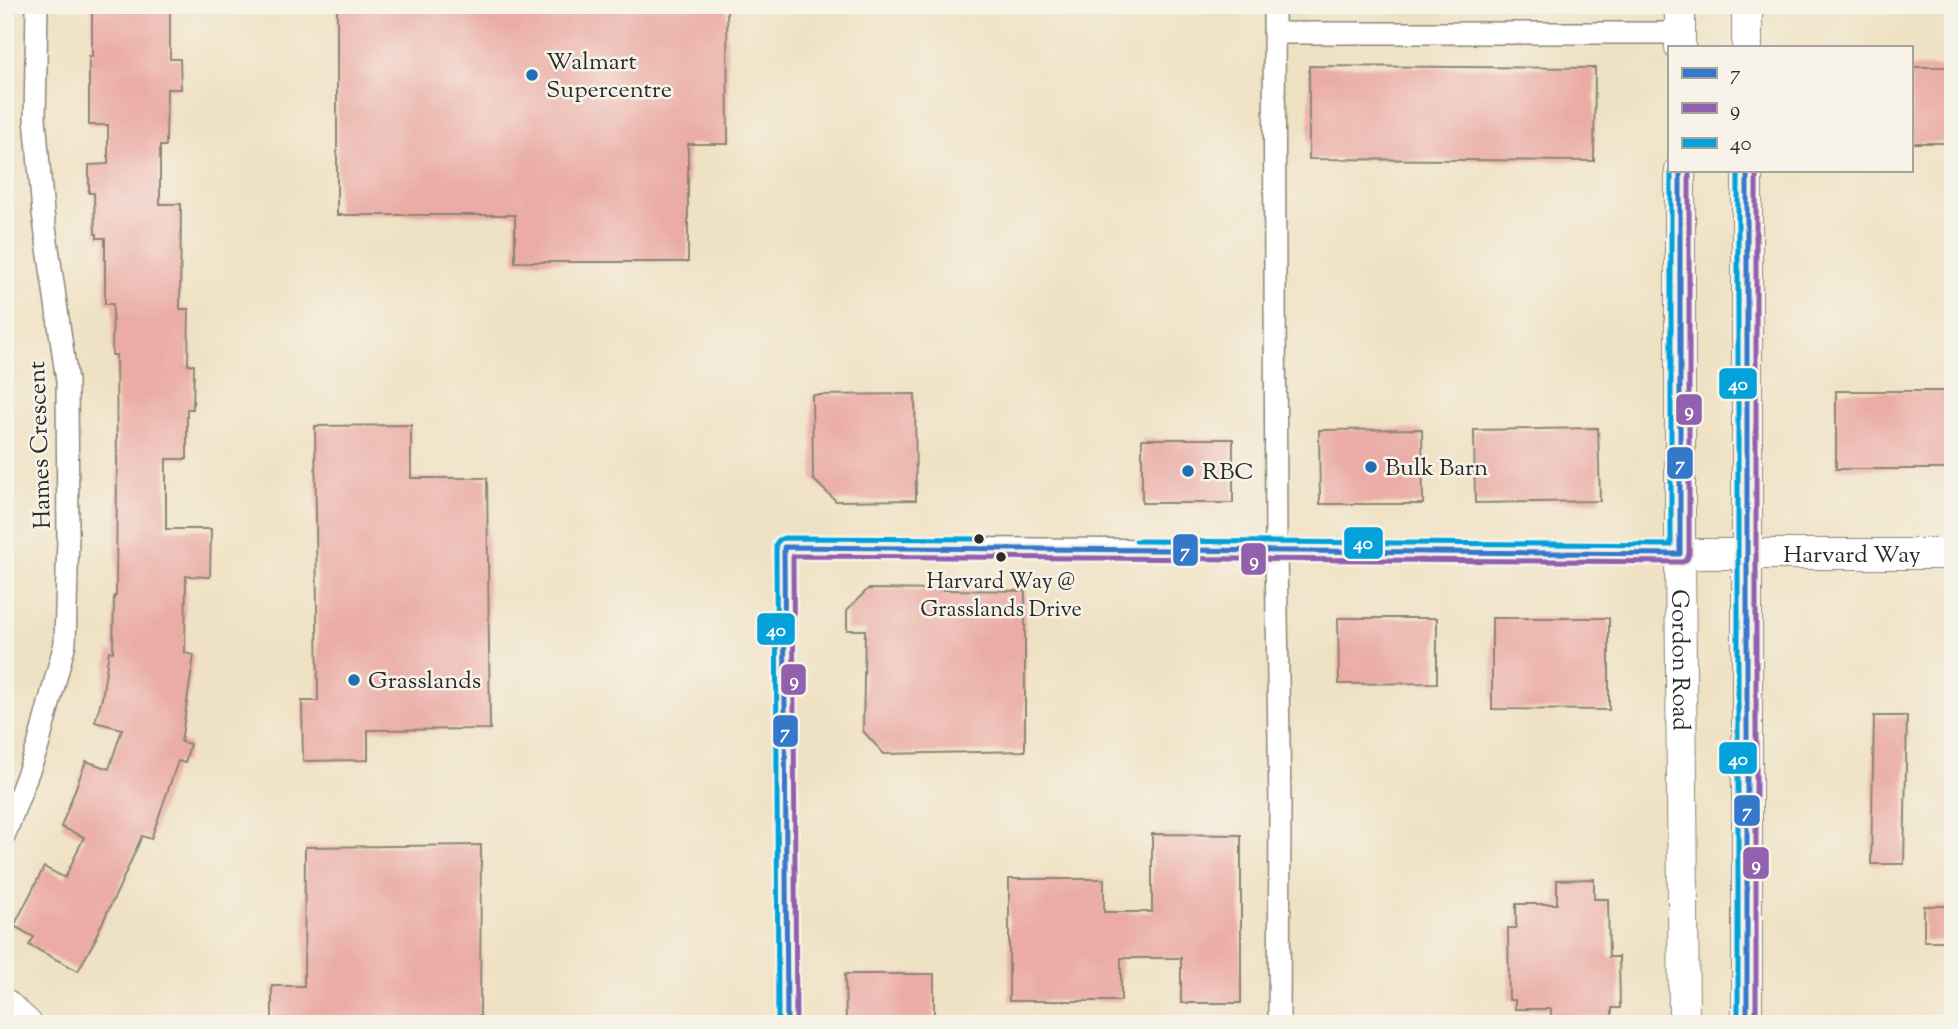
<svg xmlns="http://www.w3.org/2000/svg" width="1958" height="1029" viewBox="0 0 1958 1029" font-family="'Sorts Mill Goudy',serif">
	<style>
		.building { fill: #eaaca5 }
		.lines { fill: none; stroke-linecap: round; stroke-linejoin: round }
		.street-casing { stroke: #8d8677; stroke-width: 24 }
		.secondary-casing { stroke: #8d8677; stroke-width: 32 }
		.street { stroke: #fff; stroke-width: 21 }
		.secondary { stroke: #fff; stroke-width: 30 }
		.bus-1-casing { stroke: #f7f3e8; stroke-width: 10 }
		.bus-2-casing { stroke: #f7f3e8; stroke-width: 10 }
		.bus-3-casing { stroke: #f7f3e8; stroke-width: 10 }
		.bus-1 { stroke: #3478cb; stroke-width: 5 }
		.bus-2 { stroke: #9161ad; stroke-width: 5 }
		.bus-3 { stroke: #04a1db; stroke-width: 5 }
		.poi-dot { fill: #1f6fb2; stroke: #f7f3e8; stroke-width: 2.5 }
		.bus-dot { fill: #2b2b2b; stroke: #f7f3e8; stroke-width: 2.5 }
		.labels { text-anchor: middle; stroke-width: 5; stroke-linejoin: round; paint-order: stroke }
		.bus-label { font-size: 22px; fill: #2b2b2b; stroke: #f7f3e8 }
		.poi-label { font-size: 24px; fill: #2b2b2b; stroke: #f7f3e8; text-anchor: start }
		.street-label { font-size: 24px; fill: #2b2b2b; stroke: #f7f3e8 }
		.line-badge { stroke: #f7f3e8; stroke-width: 2.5 }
		.badge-label { font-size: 19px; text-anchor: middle; font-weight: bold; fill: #fff }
	</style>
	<rect width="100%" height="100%" fill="#f7f3e8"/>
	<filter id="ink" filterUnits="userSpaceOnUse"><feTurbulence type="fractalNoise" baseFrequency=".0143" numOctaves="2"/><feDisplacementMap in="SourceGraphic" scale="14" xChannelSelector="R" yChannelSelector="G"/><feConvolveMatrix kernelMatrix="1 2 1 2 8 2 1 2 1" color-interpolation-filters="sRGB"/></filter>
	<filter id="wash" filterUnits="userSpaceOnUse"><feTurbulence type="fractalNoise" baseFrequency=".00686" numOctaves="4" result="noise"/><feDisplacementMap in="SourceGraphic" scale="28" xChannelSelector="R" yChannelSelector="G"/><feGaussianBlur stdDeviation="1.57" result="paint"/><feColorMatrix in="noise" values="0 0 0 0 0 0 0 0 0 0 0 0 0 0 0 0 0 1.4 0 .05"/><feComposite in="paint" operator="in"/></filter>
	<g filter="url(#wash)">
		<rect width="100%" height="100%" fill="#efe1c3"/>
		<g id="blocks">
			<g class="building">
				<path d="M 92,5 L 170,5 L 170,59 L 180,59 L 181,89 L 167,89 L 166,146 L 160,146 L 160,204 L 181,204 L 180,309 L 189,309 L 188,365 L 194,365 L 193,409 L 187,409 L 187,459 L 166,459 L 166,529 L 211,529 L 210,577 L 186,576 L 185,653 L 194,655 L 181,742 L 190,744 L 185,763 L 178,761 L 151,839 L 142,836 L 118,890 L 95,938 L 96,938 L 78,971 L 29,945 L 34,937 L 14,926 L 44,867 L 65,878 L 84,837 L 61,827 L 86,761 L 109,769 L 122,729 L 95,722 L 102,698 L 109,651 L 113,652 L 114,596 L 116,596 L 117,464 L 116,355 L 112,355 L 113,304 L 105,304 L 105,238 L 97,238 L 97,234 L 95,234 L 94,193 L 89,193 L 89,165 L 108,164 L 108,125 L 89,125 L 89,56 L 92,56 Z"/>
				<path d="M 337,5 L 727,5 L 728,144 L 688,144 L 688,262 L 515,262 L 515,215 L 337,215 Z"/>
				<path d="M 1309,66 L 1595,68 L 1594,161 L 1309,159 Z"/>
				<rect x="1911" y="67" width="42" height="76"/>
				<rect x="1836" y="391" width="114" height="78"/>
				<path d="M 915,394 L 916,500 L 836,501 L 813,479 L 812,395 Z"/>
				<path d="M 411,425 L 411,478 L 487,478 L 490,729 L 368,730 L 368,760 L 303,761 L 302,701 L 318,701 L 315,426 Z"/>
				<path d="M 1598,428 L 1600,501 L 1475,503 L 1474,430 Z"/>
				<path d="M 1422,429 L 1423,504 L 1320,504 L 1319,430 Z"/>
				<rect x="1142" y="439" width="91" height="64"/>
				<path d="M 868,589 L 1025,591 L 1025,751 L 884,754 L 863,731 L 865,630 L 847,630 L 847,610 Z"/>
				<path d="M 1338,618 L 1437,618 L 1437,683 L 1339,684 Z"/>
				<path d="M 1492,618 L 1609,618 L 1609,710 L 1492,709 Z"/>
				<path d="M 1874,716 L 1907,716 L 1904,864 L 1871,864 Z"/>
				<path d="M 1152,834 L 1241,835 L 1241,1003 L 1181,1003 L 1181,958 L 1121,958 L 1121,1001 L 1009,1001 L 1009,879 L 1104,879 L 1104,912 L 1152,912 Z"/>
				<path d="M 481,845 L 480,1024 L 272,1024 L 272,986 L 304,986 L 305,847 Z"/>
				<path d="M 1594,879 L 1594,899 L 1608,899 L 1609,957 L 1619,957 L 1620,1008 L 1612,1008 L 1612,1017 L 1575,1017 L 1575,1021 L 1551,1021 L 1551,1009 L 1515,1009 L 1515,1000 L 1509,1000 L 1508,928 L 1516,928 L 1516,904 L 1557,904 L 1557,880 Z"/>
				<rect x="1924" y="906" width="29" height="35"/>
				<path d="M 845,974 L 934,974 L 934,1024 L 846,1024 Z"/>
			</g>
		</g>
	</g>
	<g filter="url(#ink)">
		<use href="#blocks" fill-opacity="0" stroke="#8d8677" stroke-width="2"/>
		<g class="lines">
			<defs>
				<g id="street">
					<path d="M 1274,5 L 1276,551 L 1280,805 L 1279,1024"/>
					<path d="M 1274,33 L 1680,33"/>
					<path d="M 5,834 L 38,746 L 65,643 L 68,537 L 67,381 L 43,213 L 35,118 L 37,5"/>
					<path d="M 787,1024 L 784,547 L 1680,554"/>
				</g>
				<g id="secondary">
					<path d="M 1680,5 L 1680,47"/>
					<path d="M 1747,47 L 1747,5"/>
					<path id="s1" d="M 1680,170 L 1680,554 L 1684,1024"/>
					<path id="s2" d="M 1680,554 L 1953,554"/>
					<path d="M 5,1004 L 27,1024"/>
					<path d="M 1747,1024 L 1747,170"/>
				</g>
			</defs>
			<use href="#street" class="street-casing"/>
			<use href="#secondary" class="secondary-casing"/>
			<use href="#street" class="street"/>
			<use href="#secondary" class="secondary"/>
			<defs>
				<g id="bus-1">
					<path d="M 1747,170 L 1747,1024"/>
					<path d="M 787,1024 L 784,547 L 1680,554 L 1680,170"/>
				</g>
				<g id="bus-2">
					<path d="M 1756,170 L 1756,1024"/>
					<path d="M 796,1024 L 793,556 L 1683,562 L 1687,559 L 1689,554 L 1689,170"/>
				</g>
				<g id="bus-3">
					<path d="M 1738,170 L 1738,1024"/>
					<path d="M 1136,541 L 1671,545 L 1671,170"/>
					<path d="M 778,1024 L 776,544 L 779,540 L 784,538 L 979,539"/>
				</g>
			</defs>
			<use href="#bus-1" class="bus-1-casing"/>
			<use href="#bus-2" class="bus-2-casing"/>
			<use href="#bus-3" class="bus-3-casing"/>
			<use href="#bus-1" class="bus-1"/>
			<use href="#bus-2" class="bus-2"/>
			<use href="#bus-3" class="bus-3"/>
		</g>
	</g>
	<g class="poi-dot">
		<circle cx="532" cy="75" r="7"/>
		<circle cx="1371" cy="467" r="7"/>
		<circle cx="1188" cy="471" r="7"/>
		<circle cx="354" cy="680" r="7"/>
	</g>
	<g class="bus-dot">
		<circle cx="979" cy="539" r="6"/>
		<circle cx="1001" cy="557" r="6"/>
	</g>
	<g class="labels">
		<g class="bus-label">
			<text x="1001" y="588">Harvard Way @<tspan x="1001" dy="28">Grasslands Drive</tspan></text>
		</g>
		<g class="poi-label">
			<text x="546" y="69">Walmart<tspan x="546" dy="28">Supercentre</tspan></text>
			<text x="1385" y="475">Bulk Barn</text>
			<text x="1202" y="479">RBC</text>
			<text x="368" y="688">Grasslands</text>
		</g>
		<g class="street-label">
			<text transform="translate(39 445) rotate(-92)" y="8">Hames Crescent</text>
			<text dy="8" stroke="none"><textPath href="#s2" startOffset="172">Harvard Way</textPath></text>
			<text dy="8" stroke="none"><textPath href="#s1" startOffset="490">Gordon Road</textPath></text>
		</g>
	</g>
	<g class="line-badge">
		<rect x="1718" y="367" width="40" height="33" rx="7" fill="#04a1db"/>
		<rect x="1675" y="393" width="28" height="33" rx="7" fill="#9161ad"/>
		<rect x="1666" y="446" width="28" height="34" rx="7" fill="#3478cb"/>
		<rect x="1343" y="526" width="41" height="34" rx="7" fill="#04a1db"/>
		<rect x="1172" y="533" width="27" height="34" rx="7" fill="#3478cb"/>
		<rect x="1240" y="542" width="27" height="34" rx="7" fill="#9161ad"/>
		<rect x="756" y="612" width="40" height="34" rx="7" fill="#04a1db"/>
		<rect x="780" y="663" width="27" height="33" rx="7" fill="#9161ad"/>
		<rect x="772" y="714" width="27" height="34" rx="7" fill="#3478cb"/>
		<rect x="1718" y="741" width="40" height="34" rx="7" fill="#04a1db"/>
		<rect x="1733" y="794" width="28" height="33" rx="7" fill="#3478cb"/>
		<rect x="1742" y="846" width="28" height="34" rx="7" fill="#9161ad"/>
	</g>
	<g class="badge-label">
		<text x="1738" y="390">40</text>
		<text x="1689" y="416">9</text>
		<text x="1680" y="470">7</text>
		<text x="1363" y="549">40</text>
		<text x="1185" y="557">7</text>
		<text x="1254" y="566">9</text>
		<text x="776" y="636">40</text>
		<text x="794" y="686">9</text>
		<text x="785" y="738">7</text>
		<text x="1738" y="765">40</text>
		<text x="1747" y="817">7</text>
		<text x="1756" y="870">9</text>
	</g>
	<rect width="1958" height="1029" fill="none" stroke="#f7f3e8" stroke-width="28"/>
	<rect x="1668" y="46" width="245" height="126" fill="#f7f3e8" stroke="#a5a39c" stroke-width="2"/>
	<rect x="1682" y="68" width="35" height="10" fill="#3478cb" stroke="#a5a39c" stroke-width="2"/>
	<text x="1730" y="80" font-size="21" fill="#2b2b2b">7</text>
	<rect x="1682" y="103" width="35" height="10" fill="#9161ad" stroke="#a5a39c" stroke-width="2"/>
	<text x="1730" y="116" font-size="21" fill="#2b2b2b">9</text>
	<rect x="1682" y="138" width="35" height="10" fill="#04a1db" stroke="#a5a39c" stroke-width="2"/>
	<text x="1730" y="150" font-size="21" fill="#2b2b2b">40</text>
</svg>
